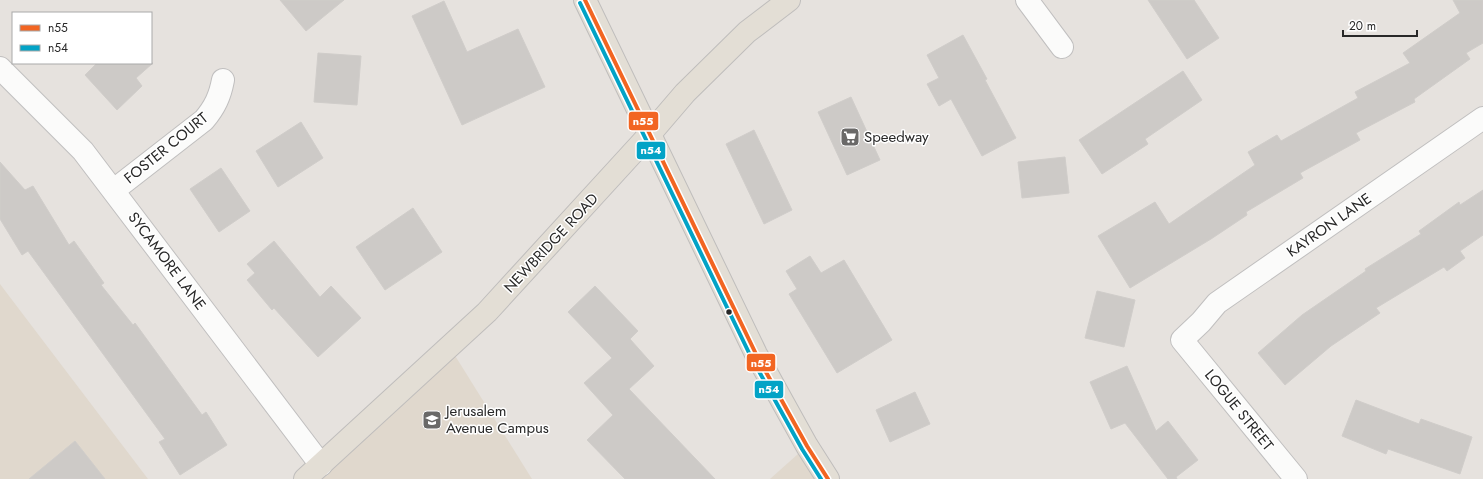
<svg xmlns="http://www.w3.org/2000/svg" width="1483" height="479" viewBox="0 0 1483 479" font-family="Jost,sans-serif">
	<style>
		.education { fill: #e0d8cd }
		.building { fill: #cdcac7; stroke: #d0cdca }
		.lines { fill: none; stroke-linecap: round; stroke-linejoin: round }
		.street-casing { stroke: #c0bfbf; stroke-width: 24 }
		.primary-casing { stroke: #bfbdbc; stroke-width: 24 }
		.street { stroke: #fbfbfa; stroke-width: 22 }
		.primary { stroke: #e3ded5; stroke-width: 22 }
		.bus-1-casing { stroke: #fff; stroke-width: 7 }
		.bus-2-casing { stroke: #fff; stroke-width: 7 }
		.bus-1 { stroke: #f26522; stroke-width: 4 }
		.bus-2 { stroke: #02a3c6; stroke-width: 4 }
		.bus-dot { fill: #282828; stroke: #fff; stroke-width: 1.5 }
		.labels { text-anchor: middle; stroke-width: 3; stroke-linejoin: round; paint-order: stroke }
		.poi-label { font-size: 15px; fill: #282828; stroke: #fff; text-anchor: start }
		.street-label { font-size: 15px; fill: #282828; stroke: #fff }
		.line-badge { stroke: #fff; stroke-width: 1.5 }
		.badge-label { font-size: 11px; text-anchor: middle; font-weight: bold; fill: #fff }
	</style>
	<rect width="100%" height="100%" fill="#e6e2de"/>
	<g class="education">
		<path d="M 0,284 L 6,292 L 148,479 L 0,479 Z"/>
		<path d="M 449,346 L 532,479 L 306,479 Z"/>
		<path d="M 807,446 L 828,479 L 770,479 Z"/>
	</g>
	<g class="building">
		<path d="M 280,0 L 344,0 L 306,31 Z"/>
		<path d="M 1148,0 L 1194,0 L 1219,38 L 1187,59 Z"/>
		<path d="M 1453,0 L 1483,0 L 1483,43 L 1466,53 L 1470,59 L 1414,99 L 1415,102 L 1356,133 L 1360,140 L 1300,173 L 1303,178 L 1246,212 L 1247,215 L 1211,239 L 1130,288 L 1098,236 L 1155,202 L 1169,224 L 1255,165 L 1248,152 L 1277,135 L 1281,141 L 1358,98 L 1355,92 L 1410,63 L 1403,53 L 1460,13 Z"/>
		<path d="M 444,1 L 467,52 L 518,29 L 545,87 L 462,125 L 412,16 Z"/>
		<path d="M 963,35 L 987,79 L 985,80 L 1016,138 L 982,156 L 951,99 L 939,106 L 927,84 L 939,78 L 927,55 Z"/>
		<path d="M 318,53 L 361,56 L 357,105 L 314,102 Z"/>
		<path d="M 97,63 L 153,63 L 136,78 L 142,86 L 117,110 L 85,75 Z"/>
		<path d="M 1183,71 L 1202,100 L 1145,139 L 1148,144 L 1102,174 L 1079,140 Z"/>
		<path d="M 851,97 L 880,160 L 847,175 L 818,112 Z"/>
		<path d="M 301,122 L 323,158 L 278,187 L 256,151 Z"/>
		<path d="M 754,130 L 792,210 L 764,224 L 726,144 Z"/>
		<path d="M 1065,157 L 1069,193 L 1022,198 L 1018,162 Z"/>
		<path d="M 0,162 L 25,190 L 33,186 L 69,245 L 74,241 L 104,283 L 101,285 L 133,325 L 135,323 L 202,415 L 206,412 L 227,445 L 180,475 L 159,442 L 165,439 L 28,251 L 22,255 L 0,219 Z"/>
		<path d="M 221,168 L 250,211 L 219,232 L 190,189 Z"/>
		<path d="M 1483,190 L 1483,235 L 1460,251 L 1465,258 L 1447,271 L 1444,267 L 1376,308 L 1380,313 L 1331,346 L 1285,385 L 1258,353 L 1302,315 L 1366,271 L 1365,269 L 1421,234 L 1419,231 L 1459,202 L 1460,205 Z"/>
		<path d="M 413,208 L 442,252 L 385,290 L 356,247 Z"/>
		<path d="M 274,241 L 320,297 L 331,286 L 361,318 L 318,357 L 274,308 L 272,310 L 247,280 L 255,273 L 247,264 Z"/>
		<path d="M 810,256 L 821,273 L 844,260 L 892,340 L 837,373 L 789,294 L 797,289 L 786,271 Z"/>
		<path d="M 595,286 L 638,331 L 630,339 L 654,366 L 629,389 L 715,479 L 625,479 L 587,440 L 613,415 L 584,383 L 612,358 L 568,312 Z"/>
		<path d="M 1097,291 L 1135,300 L 1124,347 L 1085,338 Z"/>
		<path d="M 1127,366 L 1156,431 L 1168,421 L 1198,460 L 1176,477 L 1177,479 L 1168,479 L 1125,423 L 1111,429 L 1090,382 Z"/>
		<path d="M 915,392 L 930,424 L 890,442 L 876,410 Z"/>
		<path d="M 1356,400 L 1419,424 L 1421,419 L 1472,437 L 1460,474 L 1388,449 L 1386,454 L 1342,436 Z"/>
		<path d="M 75,441 L 105,479 L 29,479 Z"/>
	</g>
	<g class="lines">
		<defs>
			<g id="street">
				<path d="M 1027,0 L 1062,47"/>
				<path d="M 0,68 L 83,151 L 321,465"/>
				<path d="M 114,190 L 204,120 C 215,107 220,96 223,80"/>
				<path d="M 1296,479 L 1182,340 L 1201,322 L 1217,303 L 1483,118"/>
			</g>
			<g id="primary">
				<path d="M 585,0 L 756,354 L 807,446 L 828,479"/>
				<path d="M 305,479 L 487,312 L 649,135 L 685,93 L 747,32 L 789,0"/>
			</g>
		</defs>
		<use href="#street" class="street-casing"/>
		<use href="#primary" class="primary-casing"/>
		<use href="#street" class="street"/>
		<use href="#primary" class="primary"/>
		<defs>
			<path id="bus-1" d="M 585,0 L 756,354 L 807,446 L 828,479"/>
			<path id="bus-2" d="M 580,3 L 751,357 L 802,449 L 821,479"/>
		</defs>
		<use href="#bus-1" class="bus-1-casing"/>
		<use href="#bus-2" class="bus-2-casing"/>
		<use href="#bus-1" class="bus-1"/>
		<use href="#bus-2" class="bus-2"/>
	</g>
	<defs>
		<symbol id="supermarket-square" viewBox="-11 -11 22 22"><rect x="-9" y="-9" width="18" height="18" rx="4" fill="#6a6968" stroke="#fff"/><path d="M-6-5.5h2.5l.6 2H6L4.5 2H-2.5L-4.4-4H-6ZM-1.5 3.2a1.3 1.3 0 1 0 .1 0ZM3 3.2a1.3 1.3 0 1 0 .1 0Z" fill="#fff"/></symbol>
		<symbol id="school-square" viewBox="-11 -11 22 22"><rect x="-9" y="-9" width="18" height="18" rx="4" fill="#6a6968" stroke="#fff"/><path d="M0-5L7-2L0 1L-7-2ZM-4 1L0 2.5L4 1V4Q0 6-4 4Z" fill="#fff"/></symbol>
	</defs>
	<g fill-rule="evenodd">
		<use href="#supermarket-square" x="839" y="126" width="22" height="22"/>
		<use href="#school-square" x="421" y="409" width="22" height="22"/>
	</g>
	<circle class="bus-dot" cx="729" cy="312" r="3.5"/>
	<g class="labels">
		<g class="poi-label">
			<text x="864" y="142">Speedway</text>
			<text x="446" y="416">Jerusalem<tspan x="446" dy="17">Avenue Campus</tspan></text>
		</g>
		<g class="street-label">
			<text transform="translate(166 148) rotate(-39)" y="5">FOSTER COURT</text>
			<text transform="translate(1329 225) rotate(-35)" y="5">KAYRON LANE</text>
			<text transform="translate(551 243) rotate(-47)" y="5">NEWBRIDGE ROAD</text>
			<text transform="translate(167 261) rotate(53)" y="5">SYCAMORE LANE</text>
			<text transform="translate(1239 410) rotate(51)" y="5">LOGUE STREET</text>
		</g>
	</g>
	<g class="line-badge">
		<rect x="628" y="111" width="31" height="20" rx="4" fill="#f26522"/>
		<rect x="636" y="141" width="30" height="19" rx="4" fill="#02a3c6"/>
		<rect x="746" y="353" width="30" height="19" rx="4" fill="#f26522"/>
		<rect x="754" y="380" width="30" height="19" rx="4" fill="#02a3c6"/>
	</g>
	<g class="badge-label">
		<text x="643" y="125">n55</text>
		<text x="651" y="154">n54</text>
		<text x="761" y="367">n55</text>
		<text x="769" y="393">n54</text>
	</g>
	<rect x="12" y="12" width="140" height="52" fill="#ffffff" stroke="#a9a9a9"/>
	<rect x="20" y="25" width="20" height="6" fill="#f26522" stroke="#a9a9a9"/>
	<text x="48" y="32" font-size="12" fill="#282828">n55</text>
	<rect x="20" y="45" width="20" height="6" fill="#02a3c6" stroke="#a9a9a9"/>
	<text x="48" y="52" font-size="12" fill="#282828">n54</text>
	<path d="M1343 30v6h74v-6" fill="none" stroke="#282828" stroke-width="2"/>
	<text x="1349" y="30" font-size="12" fill="#282828" stroke="#ffffff" stroke-width="3" paint-order="stroke">20 m</text>
</svg>
